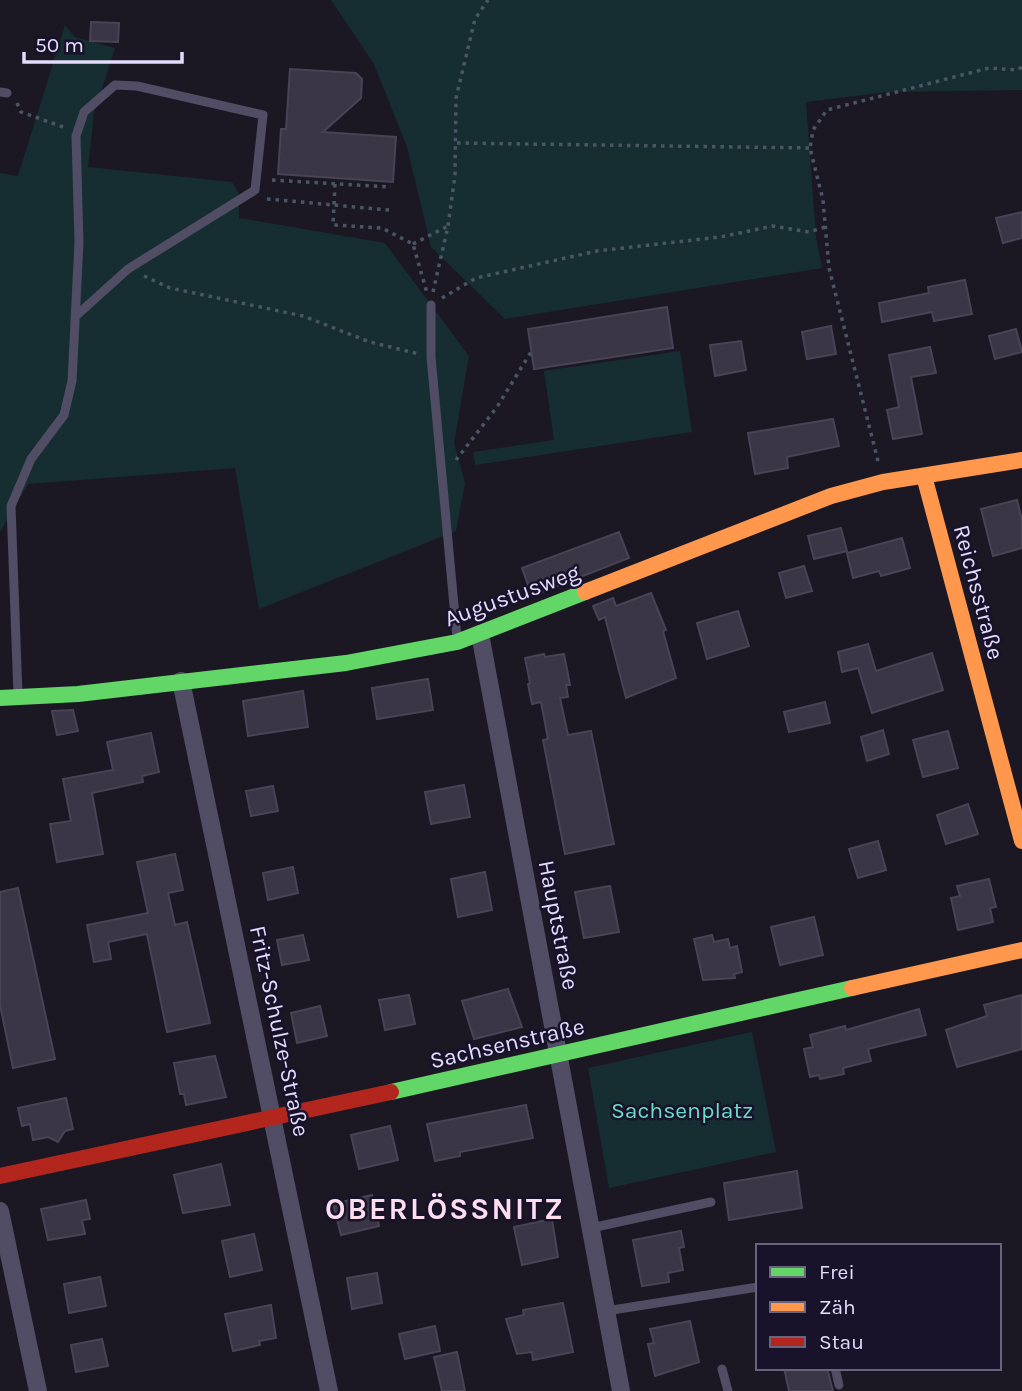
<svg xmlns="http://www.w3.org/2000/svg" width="1022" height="1391" viewBox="0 0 1022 1391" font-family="Karla,sans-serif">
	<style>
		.green { fill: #162e31 }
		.building { fill: #3a3645; stroke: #484356; stroke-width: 2 }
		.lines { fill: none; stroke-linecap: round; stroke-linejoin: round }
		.path { stroke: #4b5665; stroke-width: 3.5; stroke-dasharray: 3.5 5; stroke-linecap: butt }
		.lane { stroke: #504d64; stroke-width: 9 }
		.street { stroke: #504d64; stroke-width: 18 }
		.fast { stroke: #63d668; stroke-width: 16 }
		.slow { stroke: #ff974d; stroke-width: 16 }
		.jam { stroke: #b3261e; stroke-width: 16 }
		.labels { text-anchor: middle; stroke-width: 5; stroke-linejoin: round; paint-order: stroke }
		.street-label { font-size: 23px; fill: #e3dcfd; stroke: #18122a }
		.park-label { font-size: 23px; fill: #6adcc9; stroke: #18122a }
		.district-label { font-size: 30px; font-weight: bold; letter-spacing: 2px; fill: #fedeef; stroke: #18122a }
	</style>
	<rect width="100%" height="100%" fill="#1b1824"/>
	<g class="green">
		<path d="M 331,0 L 1022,0 L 1022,90 L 887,92 L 806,102 L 816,238 L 822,268 L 505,319 L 431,247 L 407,147 L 374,64 Z"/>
		<path d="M 65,25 L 75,37 L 115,48 L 94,113 L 88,167 L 232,182 L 239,194 L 239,218 L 385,243 L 469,356 L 454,443 L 465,483 L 456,531 L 259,609 L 235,468 L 28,484 L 0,532 L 0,173 L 18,176 Z"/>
		<path d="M 680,351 L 692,432 L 475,465 L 473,452 L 554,440 L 544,371 Z"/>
		<path d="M 752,1032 L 776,1152 L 609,1188 L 588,1068 Z"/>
	</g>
	<g class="building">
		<path d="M 91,22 L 119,23 L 118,42 L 90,41 Z"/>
		<path d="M 290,69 L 356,73 L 362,79 L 361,98 L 323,132 L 396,137 L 393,182 L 278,174 L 281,129 L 286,129 Z"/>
		<path d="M 1022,212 L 1022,238 L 1003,243 L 996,218 Z"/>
		<path d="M 965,280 L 972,314 L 934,321 L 932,312 L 882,322 L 879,303 L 929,293 L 928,287 Z"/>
		<path d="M 667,307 L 673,348 L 534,369 L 528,329 Z"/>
		<path d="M 831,326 L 836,354 L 807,359 L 802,332 Z"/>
		<path d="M 1016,329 L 1022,352 L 995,359 L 989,336 Z"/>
		<path d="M 741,341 L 746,370 L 715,376 L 710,345 Z"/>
		<path d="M 930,347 L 936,373 L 911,377 L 922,434 L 893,439 L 887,410 L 899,407 L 889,355 Z"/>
		<path d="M 833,419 L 839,446 L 787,457 L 788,468 L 755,474 L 748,433 Z"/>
		<path d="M 1017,500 L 1022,520 L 1022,548 L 993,556 L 981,509 Z"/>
		<path d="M 841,528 L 847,551 L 814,559 L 808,536 Z"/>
		<path d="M 619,532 L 629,558 L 532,596 L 522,568 Z"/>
		<path d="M 902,538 L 910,568 L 881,576 L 879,571 L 853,578 L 847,553 Z"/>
		<path d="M 804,566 L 812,591 L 786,598 L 779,573 Z"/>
		<path d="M 651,593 L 666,630 L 663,631 L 676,678 L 626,698 L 605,617 L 599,620 L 593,606 L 613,598 L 616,606 Z"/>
		<path d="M 738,611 L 749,646 L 707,659 L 697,623 Z"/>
		<path d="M 868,644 L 876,671 L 932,653 L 943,690 L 872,713 L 858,668 L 842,672 L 838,652 Z"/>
		<path d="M 544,654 L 545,657 L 564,654 L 570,685 L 566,685 L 568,697 L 560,698 L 568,735 L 591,731 L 614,844 L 565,854 L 543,740 L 548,739 L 541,702 L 532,704 L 528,684 L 530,683 L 525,658 Z"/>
		<path d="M 428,679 L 433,710 L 377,719 L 372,688 Z"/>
		<path d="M 303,691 L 308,727 L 248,736 L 243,701 Z"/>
		<path d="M 825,702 L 830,723 L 789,732 L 784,712 Z"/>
		<path d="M 73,710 L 78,731 L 57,735 L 52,711 Z"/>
		<path d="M 883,730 L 889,754 L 867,761 L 861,737 Z"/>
		<path d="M 948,731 L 958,768 L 923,777 L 913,740 Z"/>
		<path d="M 151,733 L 159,772 L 142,776 L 143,782 L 92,793 L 103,854 L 57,862 L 50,824 L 71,821 L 63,779 L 113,770 L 107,742 Z"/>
		<path d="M 464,785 L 470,817 L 431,824 L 425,792 Z"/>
		<path d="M 273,786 L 278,811 L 251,816 L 246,791 Z"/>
		<path d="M 968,804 L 978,834 L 946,844 L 937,815 Z"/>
		<path d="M 878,841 L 886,870 L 858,878 L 849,849 Z"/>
		<path d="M 175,854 L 183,890 L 168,893 L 175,925 L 187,922 L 210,1023 L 167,1032 L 147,934 L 108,942 L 111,959 L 94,962 L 87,925 L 148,913 L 137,862 Z"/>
		<path d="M 293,867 L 298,893 L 268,900 L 263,873 Z"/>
		<path d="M 485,872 L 492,910 L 458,917 L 451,879 Z"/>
		<path d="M 989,879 L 996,907 L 990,908 L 993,922 L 958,930 L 951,898 L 960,896 L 957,886 Z"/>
		<path d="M 610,886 L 619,932 L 584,938 L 575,892 Z"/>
		<path d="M 18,888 L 55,1059 L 13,1068 L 0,1005 L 0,892 Z"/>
		<path d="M 814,917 L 823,955 L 780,965 L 771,927 Z"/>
		<path d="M 303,935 L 309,960 L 282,965 L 277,940 Z"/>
		<path d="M 712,935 L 714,942 L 728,939 L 730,948 L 737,946 L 742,972 L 734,974 L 735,978 L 703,980 L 694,939 Z"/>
		<path d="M 508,989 L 522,1027 L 474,1039 L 462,1001 Z"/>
		<path d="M 409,995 L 415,1024 L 385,1030 L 379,1000 Z"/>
		<path d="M 1022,995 L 1022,1049 L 957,1067 L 946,1030 L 987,1016 L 984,1005 Z"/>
		<path d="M 320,1006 L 327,1036 L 297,1043 L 291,1013 Z"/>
		<path d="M 919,1009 L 926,1035 L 868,1049 L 871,1061 L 843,1068 L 844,1074 L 820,1079 L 819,1075 L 810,1077 L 804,1049 L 813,1047 L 810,1035 L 845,1026 L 846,1030 Z"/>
		<path d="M 215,1056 L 226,1097 L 186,1105 L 184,1094 L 180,1094 L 174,1063 Z"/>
		<path d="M 66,1098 L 73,1129 L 65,1131 L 58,1142 L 48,1137 L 33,1140 L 30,1124 L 22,1126 L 18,1108 Z"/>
		<path d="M 526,1105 L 533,1138 L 460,1152 L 460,1156 L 435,1161 L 427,1124 Z"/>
		<path d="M 390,1126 L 398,1160 L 359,1169 L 351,1135 Z"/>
		<path d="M 221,1164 L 230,1205 L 183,1213 L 174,1175 Z"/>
		<path d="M 797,1171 L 802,1208 L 729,1220 L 724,1183 Z"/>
		<path d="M 372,1195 L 379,1226 L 341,1235 L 333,1204 Z"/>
		<path d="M 86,1200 L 90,1219 L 82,1220 L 85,1234 L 48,1240 L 41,1209 Z"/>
		<path d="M 552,1219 L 558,1257 L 522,1265 L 514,1227 Z"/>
		<path d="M 681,1231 L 684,1247 L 679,1248 L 683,1270 L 668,1273 L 669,1282 L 642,1286 L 633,1240 Z"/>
		<path d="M 254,1234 L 262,1270 L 230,1277 L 222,1241 Z"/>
		<path d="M 377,1273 L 382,1303 L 352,1309 L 347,1278 Z"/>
		<path d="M 100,1277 L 106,1306 L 69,1313 L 64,1284 Z"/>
		<path d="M 563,1303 L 573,1352 L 533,1360 L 532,1352 L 517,1354 L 506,1319 L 524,1315 L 523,1310 Z"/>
		<path d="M 271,1305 L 276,1338 L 259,1341 L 260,1345 L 233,1351 L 225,1314 Z"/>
		<path d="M 690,1321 L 699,1362 L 655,1376 L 648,1344 L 654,1343 L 650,1329 Z"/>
		<path d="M 435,1326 L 440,1351 L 405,1359 L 399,1334 Z"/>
		<path d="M 102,1339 L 108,1366 L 76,1372 L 71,1345 Z"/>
		<path d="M 457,1352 L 465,1391 L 442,1391 L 434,1357 Z"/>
		<path d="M 784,1368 L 827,1368 L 833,1391 L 789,1391 Z"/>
	</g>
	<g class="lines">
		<g class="path">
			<path d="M 17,103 L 21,112 L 63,127"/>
			<path d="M 457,143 L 810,148"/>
			<path d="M 272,180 L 391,187"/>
			<path d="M 335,184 L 333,225 L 382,228 L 413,244 L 427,293"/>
			<path d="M 267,199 L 389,210"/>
			<path d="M 413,244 L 448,226"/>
			<path d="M 144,276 L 170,288 L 303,316 L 370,342 L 419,354"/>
			<path d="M 433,292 L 448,226 L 455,175 L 456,98 L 475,19 L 488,0"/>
			<path d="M 442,298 L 476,278 L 597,251 L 720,237 L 773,226 L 809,232 L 825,227"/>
			<path d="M 456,460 L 497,407 L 531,352"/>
			<path d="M 878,461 L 829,268 L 823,200 L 810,148 L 813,130 L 827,110 L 989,68 L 1017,70 L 1022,67"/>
		</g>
		<g class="lane">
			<path d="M 0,92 L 7,93"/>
			<path d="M 431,305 L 431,357 L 457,638"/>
			<path d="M 18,695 L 11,506 L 31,459 L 64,415 L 72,381 L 79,242 L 76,136 L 84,112 L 115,85 L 137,86 L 263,115 L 255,190 L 128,269 L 77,315"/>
			<path d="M 591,1228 L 711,1202"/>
			<path d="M 606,1311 L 758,1287"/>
			<path d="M 835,1368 L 839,1385"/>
			<path d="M 722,1369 L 728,1391"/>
		</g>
		<g class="street">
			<path d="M 480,634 L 621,1391"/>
			<path d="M 181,681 L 329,1391"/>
			<path d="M 0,1211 L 38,1391"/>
		</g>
		<g class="fast">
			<path d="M 0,698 L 78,694 L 346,663 L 457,642 L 585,592"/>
			<path d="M 391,1092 L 852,988"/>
		</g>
		<g class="slow">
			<path d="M 924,476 L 1022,841"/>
			<path d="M 585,592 L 831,496 L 883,482 L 1022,460"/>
			<path d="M 852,988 L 1022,950"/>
		</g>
		<path class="jam" d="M 0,1176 L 391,1092"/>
	</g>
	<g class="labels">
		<g class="street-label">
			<text transform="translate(979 592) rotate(75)" y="8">Reichsstraße</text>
			<text transform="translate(512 595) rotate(-20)" y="8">Augustusweg</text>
			<text transform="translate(559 925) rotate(79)" y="8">Hauptstraße</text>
			<text transform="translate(280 1031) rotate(78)" y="8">Fritz-Schulze-Straße</text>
			<text transform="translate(507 1043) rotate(-13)" y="8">Sachsenstraße</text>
		</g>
		<g class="park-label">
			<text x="682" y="1118">Sachsenplatz</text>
		</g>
		<g class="district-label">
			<text x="445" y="1219">OBERLÖSSNITZ</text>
		</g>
	</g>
	<rect x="756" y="1244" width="245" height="126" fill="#18122a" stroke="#69637e" stroke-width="2"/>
	<rect x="770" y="1267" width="35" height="10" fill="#63d668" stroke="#69637e" stroke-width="2"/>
	<text x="819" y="1279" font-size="21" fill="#e3dcfd">Frei</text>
	<rect x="770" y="1302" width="35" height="10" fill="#ff974d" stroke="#69637e" stroke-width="2"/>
	<text x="819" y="1314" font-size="21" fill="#e3dcfd">Zäh</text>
	<rect x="770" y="1337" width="35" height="10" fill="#b3261e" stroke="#69637e" stroke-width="2"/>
	<text x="819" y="1349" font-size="21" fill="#e3dcfd">Stau</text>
	<path d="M24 52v10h158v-10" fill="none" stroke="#e3dcfd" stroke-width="3.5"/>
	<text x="35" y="52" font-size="21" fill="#e3dcfd" stroke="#18122a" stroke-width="5" paint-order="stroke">50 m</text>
</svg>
